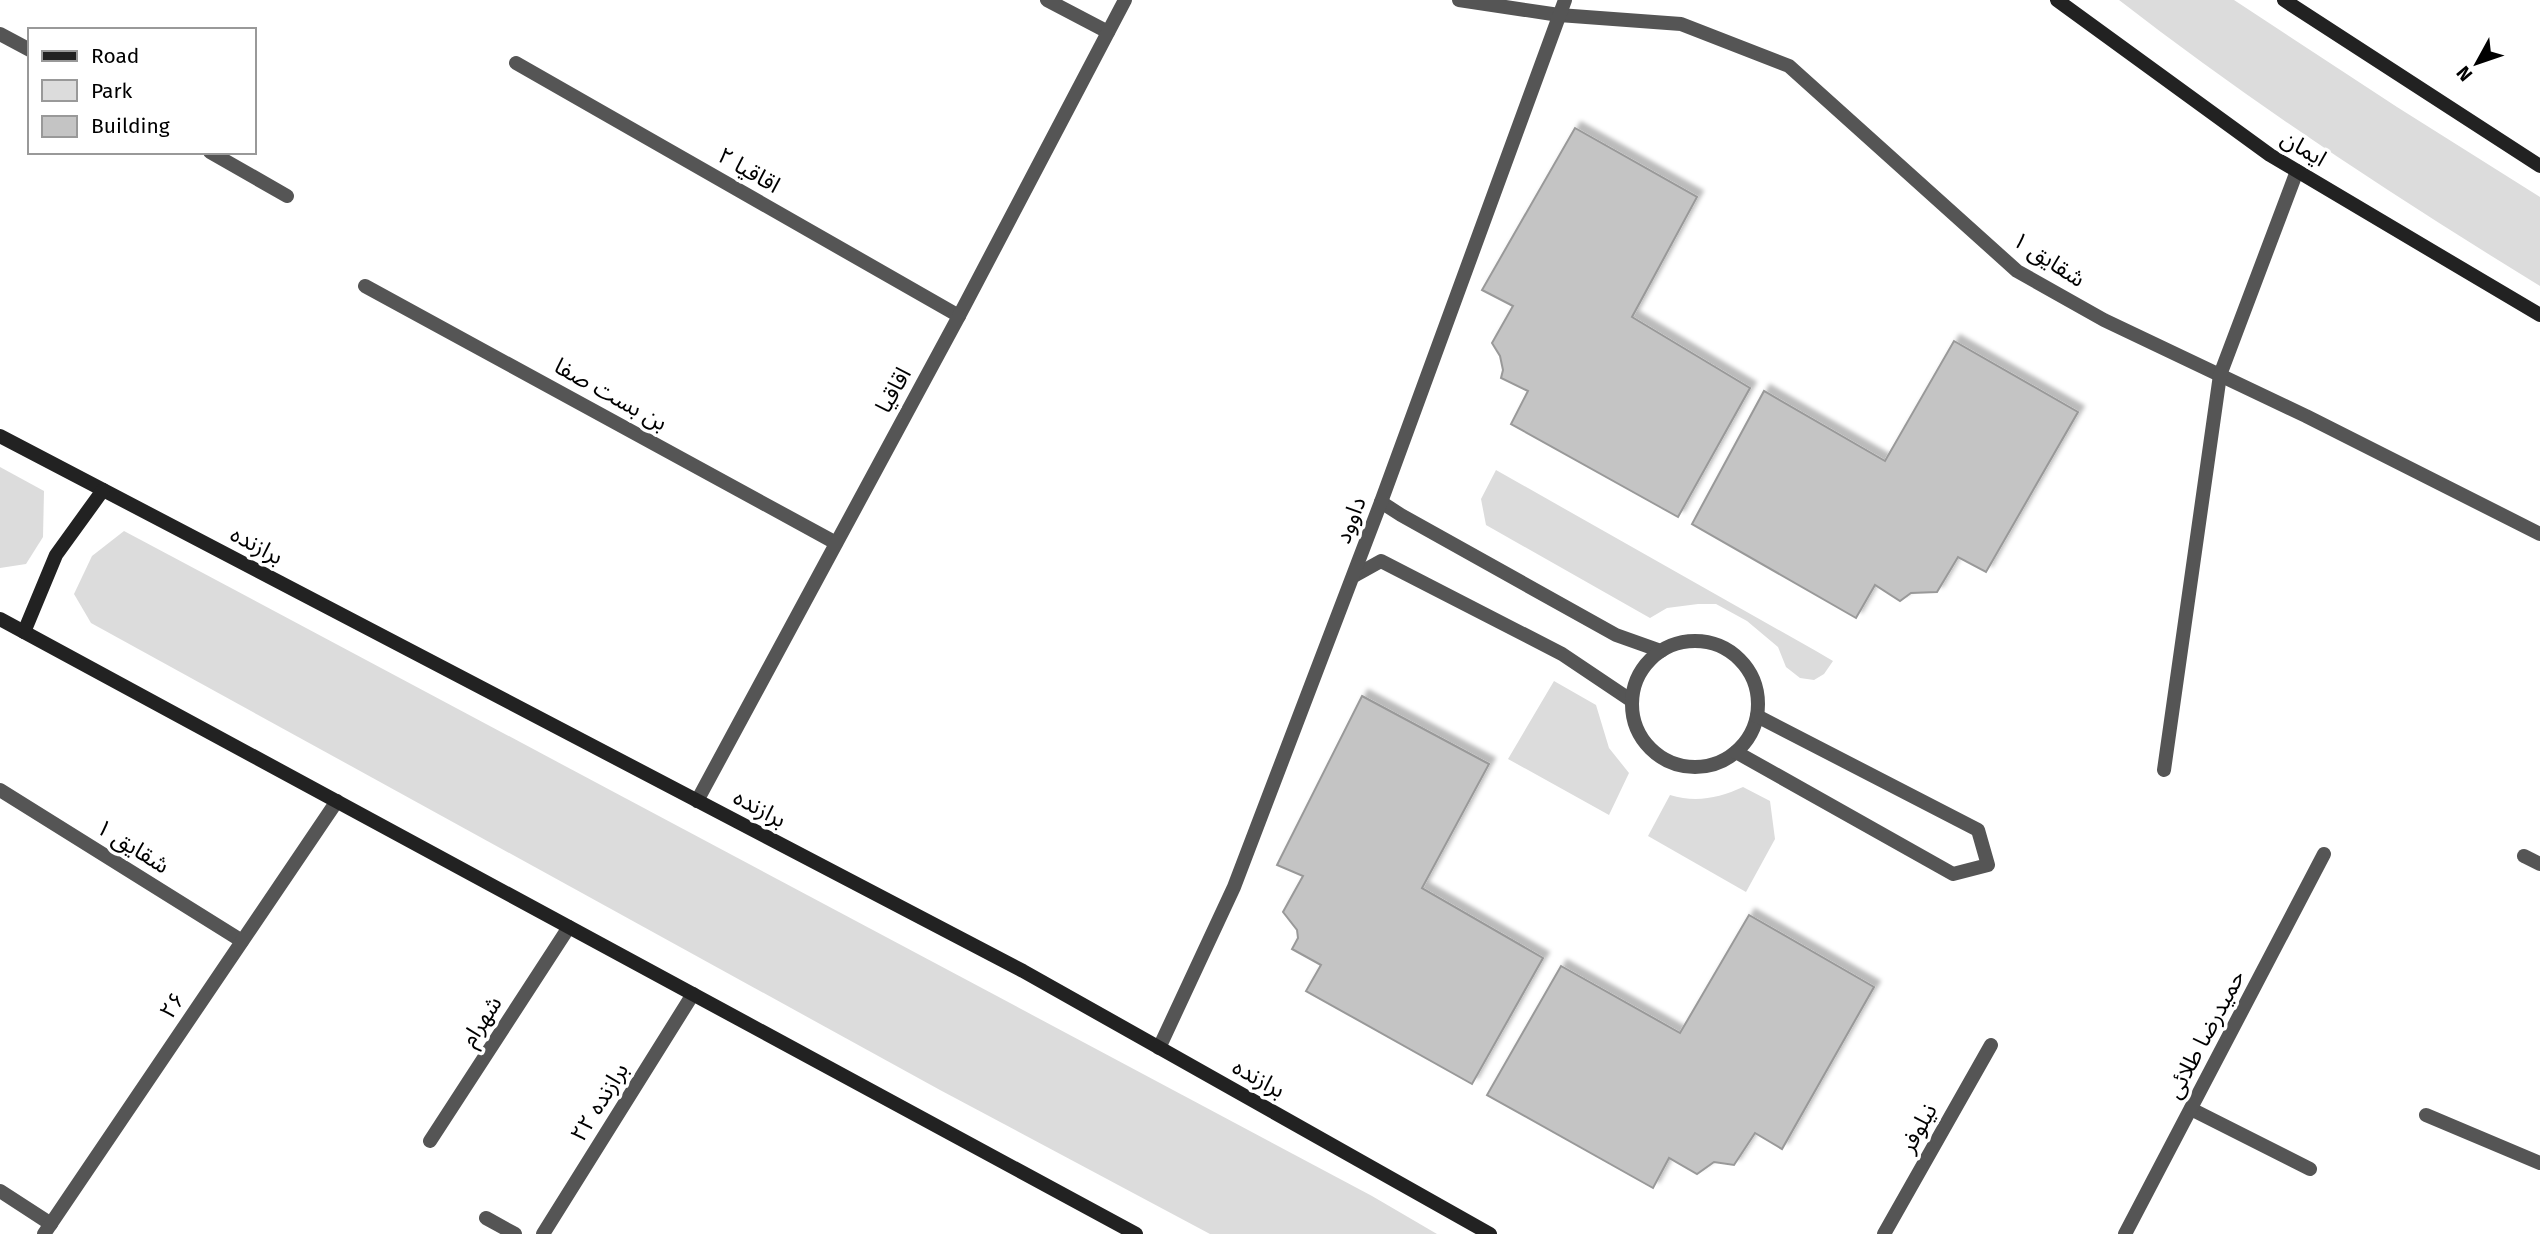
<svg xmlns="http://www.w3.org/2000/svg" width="2540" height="1234" viewBox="0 0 2540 1234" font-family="'Fira Sans','Noto Sans Arabic',sans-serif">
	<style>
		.green { fill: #dcdcdc }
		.building { fill: #c4c4c4; stroke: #999; stroke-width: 2; filter: url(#shadow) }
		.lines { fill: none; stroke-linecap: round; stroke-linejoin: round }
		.minor { stroke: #555; stroke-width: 14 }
		.secondary { stroke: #222; stroke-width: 14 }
		.labels { text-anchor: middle; stroke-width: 7; stroke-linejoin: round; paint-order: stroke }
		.street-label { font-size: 23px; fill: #000; stroke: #fff }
	</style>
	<defs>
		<filter id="shadow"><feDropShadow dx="6" dy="-6" stdDeviation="2" flood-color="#0004"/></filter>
	</defs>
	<rect width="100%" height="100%" fill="#fff"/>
	<g class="green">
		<path d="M 2119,0 L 2234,0 L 2397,107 L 2540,197 L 2540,286 C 2395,197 2253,104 2119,0 Z"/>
		<path d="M 0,467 L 44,491 L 43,537 L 26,564 L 0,568 Z"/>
		<path d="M 1496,470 L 1816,651 L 1833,661 L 1824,674 L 1814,680 L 1800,678 L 1786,667 L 1778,647 L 1747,621 L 1716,604 L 1698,604 L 1667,608 L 1650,618 L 1486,525 L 1481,499 Z"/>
		<path d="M 124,531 L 1372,1196 L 1437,1234 L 1210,1234 L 940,1090 L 91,623 L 74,594 L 92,556 Z"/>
		<path d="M 1554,681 L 1596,705 L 1609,748 L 1629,773 L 1609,815 L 1508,759 Z"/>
		<path d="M 1743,787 L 1770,801 L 1775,839 L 1746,892 L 1648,836 L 1670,795 C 1696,803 1719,798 1743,787 Z"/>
	</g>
	<g class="building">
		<path d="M 1575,128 L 1697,197 L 1632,317 L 1750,388 L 1678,517 L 1511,424 L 1528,391 L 1501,378 L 1503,370 L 1500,356 L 1492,343 L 1513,306 L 1482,290 Z"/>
		<path d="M 1954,341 L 2078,412 L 1986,572 L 1958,557 L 1937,592 L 1911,593 L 1900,601 L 1875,585 L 1856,618 L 1692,524 L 1764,391 L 1885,461 Z"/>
		<path d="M 1362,696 L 1489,764 L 1422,888 L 1543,958 L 1472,1084 L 1306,991 L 1321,965 L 1292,949 L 1298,938 L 1297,930 L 1283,912 L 1303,876 L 1277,865 Z"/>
		<path d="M 1749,915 L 1874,987 L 1782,1149 L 1755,1133 L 1734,1165 L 1714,1162 L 1697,1174 L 1669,1158 L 1653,1188 L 1487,1095 L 1561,966 L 1680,1033 Z"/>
	</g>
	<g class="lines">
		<g class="minor">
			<path d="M 1047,0 L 1108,32"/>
			<path d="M 1459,0 L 1559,15 L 1681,24 L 1789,66 L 2017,271 L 2104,320 L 2306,416 L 2540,534"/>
			<path d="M 0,34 L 30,50"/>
			<path d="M 516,63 L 959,316"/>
			<path d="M 210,152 L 287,196"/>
			<path d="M 365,286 L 836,543"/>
			<path d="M 1381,502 L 1401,515 L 1616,635 L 1661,651"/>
			<path d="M 1354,576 L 1381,561 L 1562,654 L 1632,701"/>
			<circle cx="1695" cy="704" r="63"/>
			<path d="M 1736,752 L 1953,874 L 1988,865 L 1978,830 L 1757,716"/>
			<path d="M 2164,770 L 2220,375 L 2297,171"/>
			<path d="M 0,790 L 242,941"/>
			<path d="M 697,801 L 959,316 L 1125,0"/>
			<path d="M 2524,856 L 2540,864"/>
			<path d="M 1159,1048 L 1234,887 L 1381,502 L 1565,0"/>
			<path d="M 2191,1109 L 2310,1169"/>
			<path d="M 2426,1115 L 2540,1163"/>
			<path d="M 430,1141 L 569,927"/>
			<path d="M 0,1191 L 51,1224"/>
			<path d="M 486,1218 L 515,1234"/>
			<path d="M 44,1234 L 337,801"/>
			<path d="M 543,1234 L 693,994"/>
			<path d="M 1884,1234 L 1991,1045"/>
			<path d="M 2125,1234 L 2324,854"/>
		</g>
		<g class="secondary">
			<path d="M 2057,0 L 2270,155 L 2540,315"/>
			<path d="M 2284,0 L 2540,166"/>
			<path d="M 0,436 L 1023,971 L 1490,1234"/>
			<path d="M 0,619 L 1136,1234"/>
			<path d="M 24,632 L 56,555 L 103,490"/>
		</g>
	</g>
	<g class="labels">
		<g class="street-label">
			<text transform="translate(2304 148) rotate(31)" y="8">ایمان</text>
			<text transform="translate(749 170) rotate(30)" y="8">اقاقیا ۲</text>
			<text transform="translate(2049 259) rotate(33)" y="8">شقایق ۱</text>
			<text transform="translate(893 390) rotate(-61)" y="8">اقاقیا</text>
			<text transform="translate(611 394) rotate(29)" y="8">بن بست صفا</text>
			<text transform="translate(1350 520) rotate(-69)" y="8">داوود</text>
			<text transform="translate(257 545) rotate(28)" y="8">برازنده</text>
			<text transform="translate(760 808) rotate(28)" y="8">برازنده</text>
			<text transform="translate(133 846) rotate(32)" y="8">شقایق ۱</text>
			<text transform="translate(172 1005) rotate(-56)" y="8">۲۶</text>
			<text transform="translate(481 1021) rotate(-57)" y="8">شهرام</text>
			<text transform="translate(2205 1034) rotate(-62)" y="8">حمیدرضا طلائی</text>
			<text transform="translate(1259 1078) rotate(29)" y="8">برازنده</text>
			<text transform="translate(599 1102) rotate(-58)" y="8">برازنده ۲۲</text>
			<text transform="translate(1918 1128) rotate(-61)" y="8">نیلوفر</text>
		</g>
	</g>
	<rect x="28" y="28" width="228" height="126" fill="#ffffff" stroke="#999999" stroke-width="2"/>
	<rect x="42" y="51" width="35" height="10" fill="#222222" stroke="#999999" stroke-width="2"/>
	<text x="91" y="63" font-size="21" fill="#000000">Road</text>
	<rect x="42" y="80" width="35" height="21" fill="#dcdcdc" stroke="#999999" stroke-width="2"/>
	<text x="91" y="98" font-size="21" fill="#000000">Park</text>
	<rect x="42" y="116" width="35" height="21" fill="#c4c4c4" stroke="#999999" stroke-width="2"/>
	<text x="91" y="133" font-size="21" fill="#000000">Building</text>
	<g transform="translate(2477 63) rotate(230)" stroke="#ffffff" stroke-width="5" paint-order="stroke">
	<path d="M0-5L12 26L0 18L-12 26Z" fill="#000000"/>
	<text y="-10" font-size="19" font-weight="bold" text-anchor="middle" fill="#000000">N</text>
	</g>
</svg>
